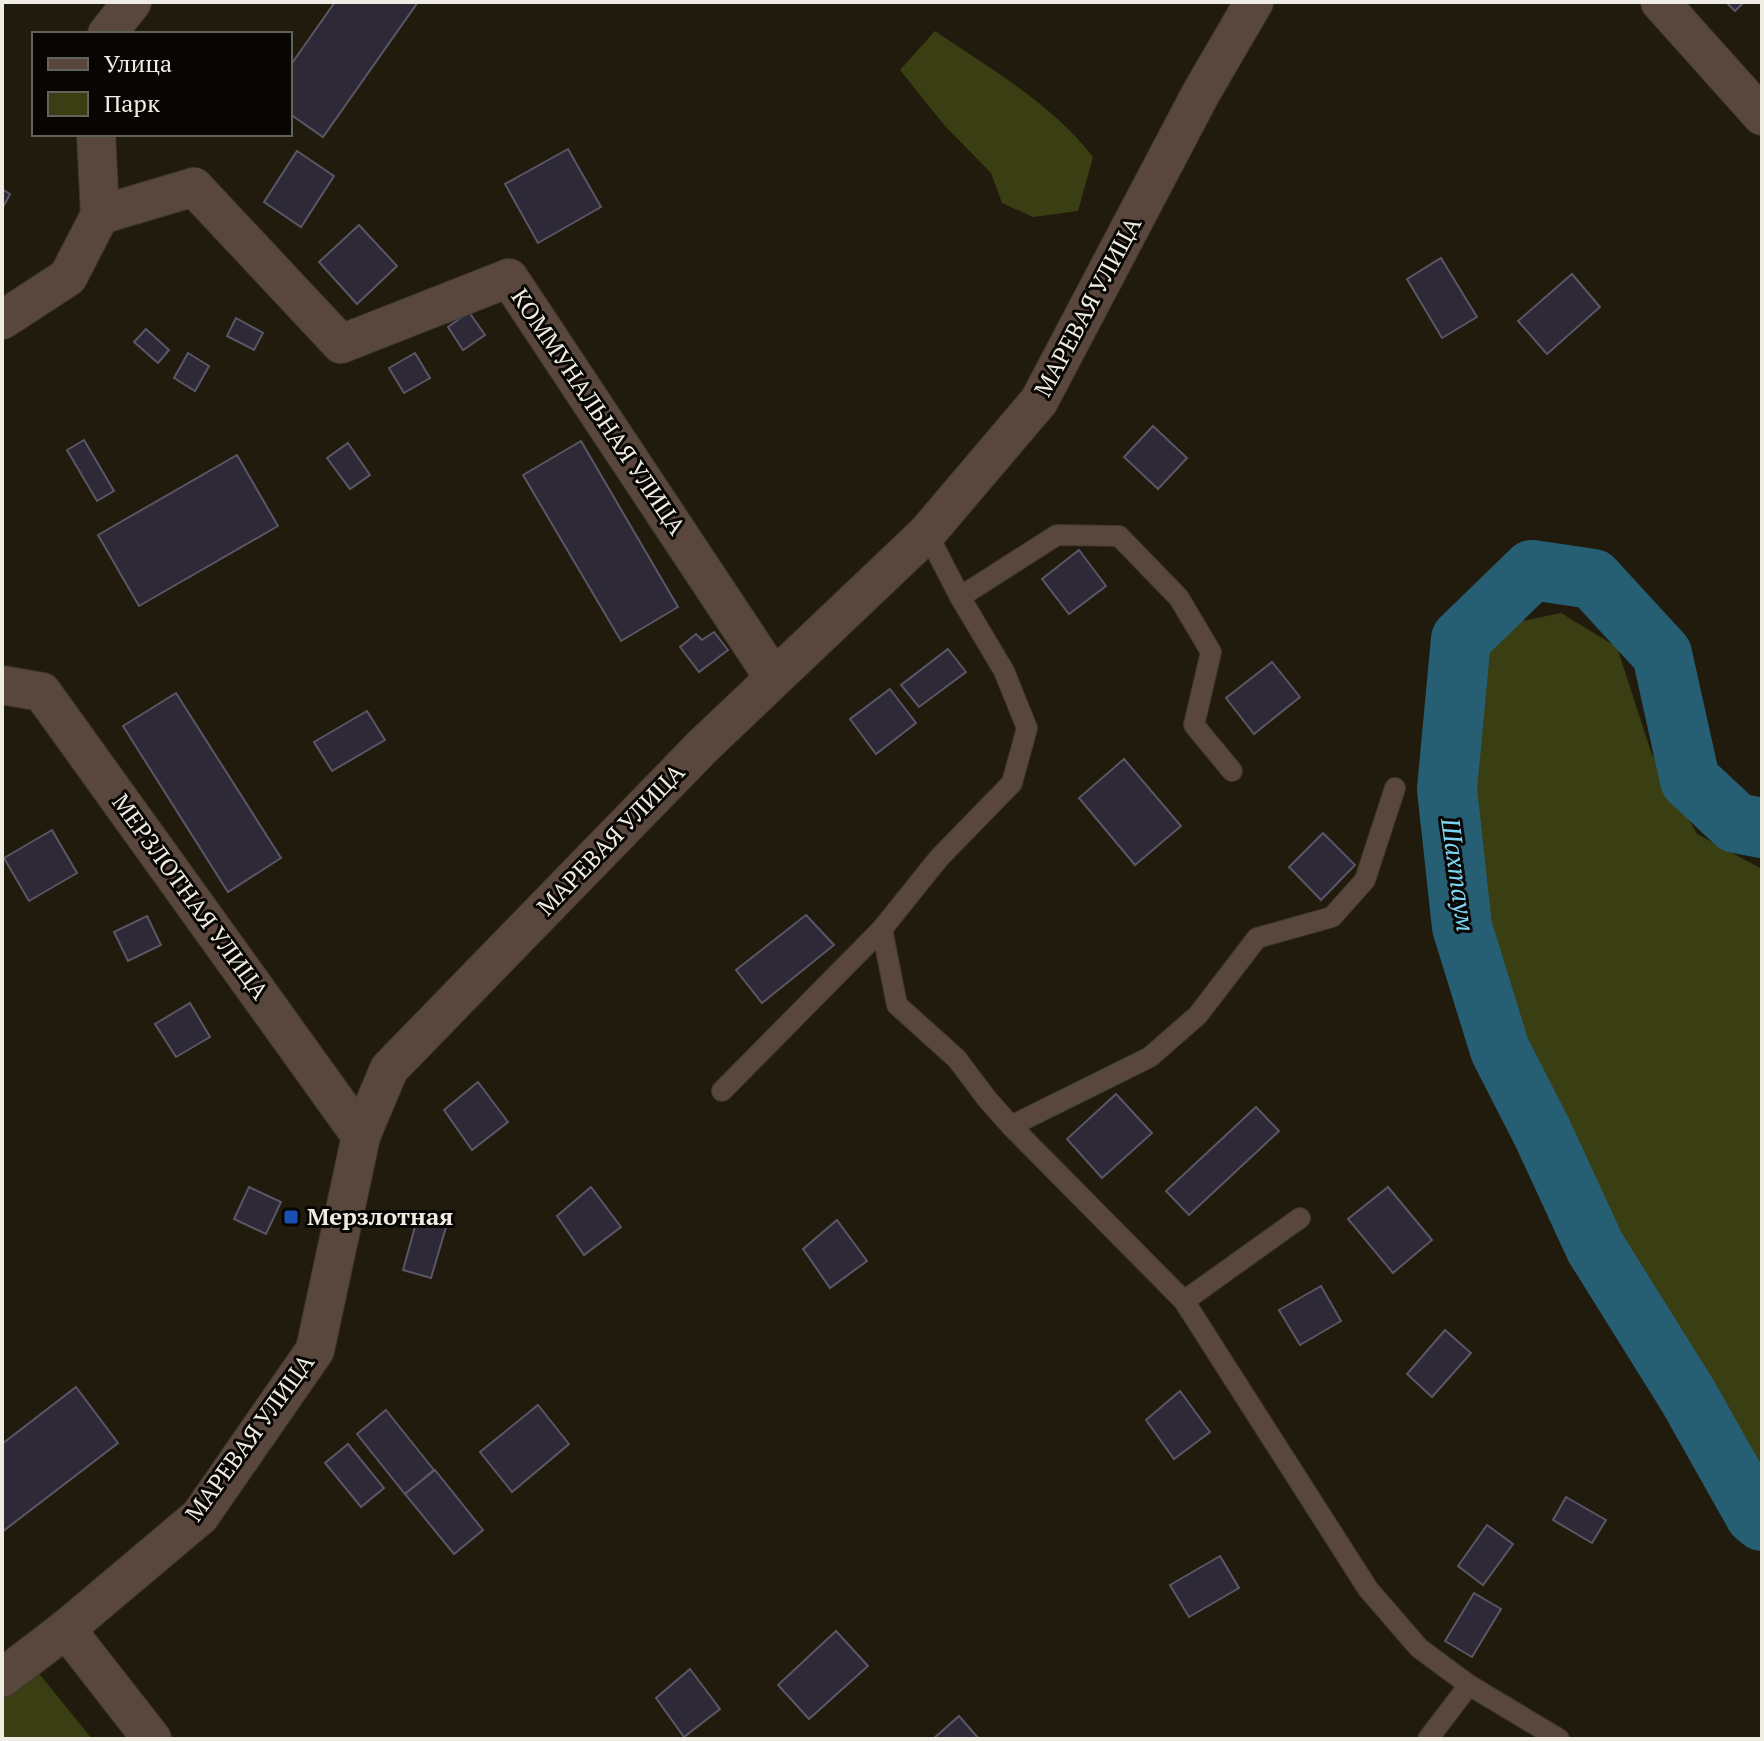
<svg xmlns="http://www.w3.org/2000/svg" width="1764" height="1741" viewBox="0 0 1764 1741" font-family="'PT Serif',serif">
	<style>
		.green { fill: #3a3f13 }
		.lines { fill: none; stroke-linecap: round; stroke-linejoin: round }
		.river { stroke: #265f73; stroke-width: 60 }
		.building { fill: #2d2937; stroke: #5a5666; stroke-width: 2 }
		.service-casing { stroke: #3d382b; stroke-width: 22 }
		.minor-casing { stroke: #3d382b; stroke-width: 40 }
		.service { stroke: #59463d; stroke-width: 20 }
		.minor { stroke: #59463d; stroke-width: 38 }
		.transit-dot { fill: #1a4fb4; stroke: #080603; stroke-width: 3 }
		.labels { text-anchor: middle; stroke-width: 6; stroke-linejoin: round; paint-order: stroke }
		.street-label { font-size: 24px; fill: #efece3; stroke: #080603 }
		.poi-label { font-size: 24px; font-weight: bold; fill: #efece3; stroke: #080603; text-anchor: start }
		.water-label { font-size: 26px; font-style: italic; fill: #7cd5f5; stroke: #080603 }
	</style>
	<rect width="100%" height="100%" fill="#201b0d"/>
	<g class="green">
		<path d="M 935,31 C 989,68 1053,104 1093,157 L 1078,211 L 1033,217 L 1002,203 L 991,173 L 945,126 L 900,70 Z"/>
		<path d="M 1561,613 L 1617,647 L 1651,752 L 1697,834 L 1762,869 L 1762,1473 L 1749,1457 L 1674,1331 L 1565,1132 L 1491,963 L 1469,792 L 1476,669 L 1498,626 Z"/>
		<path d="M 37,1671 L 92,1739 L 2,1739 L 2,1697 Z"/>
	</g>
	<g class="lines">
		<path class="river" d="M 1762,828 L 1736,823 L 1690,780 L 1662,654 L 1593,579 L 1532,570 L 1461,639 L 1447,789 L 1462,927 L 1500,1050 L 1542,1132 L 1595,1247 L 1688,1396 L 1755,1515 L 1762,1521"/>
	</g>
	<g class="building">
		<path d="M 335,2 L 418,2 L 323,137 L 290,114 L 290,66 Z"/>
		<path d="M 1726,2 L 1744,2 L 1735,11 Z"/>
		<path d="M 568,149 L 601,207 L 538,243 L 505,184 Z"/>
		<path d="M 297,151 L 334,176 L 301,227 L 264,202 Z"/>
		<path d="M 2,189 L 10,194 L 2,209 Z"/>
		<path d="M 359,225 L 397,266 L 357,304 L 319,262 Z"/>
		<path d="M 1441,258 L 1477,317 L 1442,338 L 1407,279 Z"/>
		<path d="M 1572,274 L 1600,307 L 1547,354 L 1518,321 Z"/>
		<path d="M 469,312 L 485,335 L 463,350 L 448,327 Z"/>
		<path d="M 236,318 L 263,333 L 254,350 L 227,336 Z"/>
		<path d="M 146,329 L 169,350 L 158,363 L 134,342 Z"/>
		<path d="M 188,353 L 209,366 L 195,391 L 174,378 Z"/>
		<path d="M 415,353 L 430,378 L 404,393 L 389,368 Z"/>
		<path d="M 1153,426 L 1187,458 L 1158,489 L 1124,457 Z"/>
		<path d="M 84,440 L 114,491 L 97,501 L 67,450 Z"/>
		<path d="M 581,441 L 678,607 L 621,641 L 523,475 Z"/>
		<path d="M 348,443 L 370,475 L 350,489 L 327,458 Z"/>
		<path d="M 237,455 L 278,526 L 139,606 L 98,535 Z"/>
		<path d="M 1079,550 L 1106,586 L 1069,614 L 1042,579 Z"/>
		<path d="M 714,632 L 728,650 L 699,672 L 680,647 L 696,634 L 702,640 Z"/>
		<path d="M 948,649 L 966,672 L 919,707 L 901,685 Z"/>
		<path d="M 1272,662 L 1300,697 L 1254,734 L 1226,698 Z"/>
		<path d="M 890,689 L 916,723 L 876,754 L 850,719 Z"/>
		<path d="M 176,693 L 281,858 L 228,892 L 123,726 Z"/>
		<path d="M 367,711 L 385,740 L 332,771 L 314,742 Z"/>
		<path d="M 1124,759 L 1181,826 L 1135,865 L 1079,798 Z"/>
		<path d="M 52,830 L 77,873 L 29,901 L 4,858 Z"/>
		<path d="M 1323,833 L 1355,865 L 1321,900 L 1289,867 Z"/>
		<path d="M 806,915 L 834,945 L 762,1003 L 736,970 Z"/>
		<path d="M 147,916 L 161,945 L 128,961 L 114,932 Z"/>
		<path d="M 190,1003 L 210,1037 L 176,1057 L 155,1024 Z"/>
		<path d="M 478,1082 L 508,1122 L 472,1150 L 444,1110 Z"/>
		<path d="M 1116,1094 L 1152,1133 L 1102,1178 L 1067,1139 Z"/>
		<path d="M 1256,1107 L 1279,1131 L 1189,1215 L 1166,1191 Z"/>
		<path d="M 249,1187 L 281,1202 L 266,1234 L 234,1219 Z"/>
		<path d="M 591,1187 L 621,1227 L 584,1255 L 557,1216 Z"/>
		<path d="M 1388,1187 L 1432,1240 L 1393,1273 L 1348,1219 Z"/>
		<path d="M 418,1216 L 447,1224 L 431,1278 L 403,1270 Z"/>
		<path d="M 837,1220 L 867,1261 L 830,1288 L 803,1249 Z"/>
		<path d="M 1321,1286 L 1341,1321 L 1300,1345 L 1279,1310 Z"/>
		<path d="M 1445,1330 L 1471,1353 L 1432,1397 L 1407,1374 Z"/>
		<path d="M 76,1387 L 118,1443 L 2,1532 L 2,1444 Z"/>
		<path d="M 1180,1391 L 1210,1432 L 1174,1459 L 1146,1420 Z"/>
		<path d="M 538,1405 L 569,1444 L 512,1492 L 480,1452 Z"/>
		<path d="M 386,1410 L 434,1470 L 405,1494 L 357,1434 Z"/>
		<path d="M 348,1444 L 384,1488 L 361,1507 L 325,1463 Z"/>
		<path d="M 435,1470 L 483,1530 L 454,1554 L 405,1494 Z"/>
		<path d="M 1566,1497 L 1606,1520 L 1592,1543 L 1553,1520 Z"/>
		<path d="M 1487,1525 L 1513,1544 L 1483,1585 L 1458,1566 Z"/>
		<path d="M 1220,1556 L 1239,1588 L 1189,1617 L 1170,1585 Z"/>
		<path d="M 1474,1593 L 1501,1609 L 1472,1657 L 1445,1641 Z"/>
		<path d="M 836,1631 L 868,1666 L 809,1719 L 778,1685 Z"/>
		<path d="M 690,1669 L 720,1709 L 684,1737 L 656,1698 Z"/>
		<path d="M 959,1716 L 979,1739 L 933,1739 Z"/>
	</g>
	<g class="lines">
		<defs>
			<g id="service">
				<path d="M 927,533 L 960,597 L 1004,671 L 1027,728 L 1012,783 L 939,858 L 882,929 L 897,1005 L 957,1059 L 987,1099 L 1011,1126 L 1150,1057 L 1198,1015 L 1257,938 L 1332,917 L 1365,880 L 1395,788"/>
				<path d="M 960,597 L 1057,535 L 1119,536 L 1179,598 L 1211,652 L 1194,725 L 1232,771"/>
				<path d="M 722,1091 L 882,929"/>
				<path d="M 1011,1126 L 1184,1301 L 1368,1589 L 1419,1648 L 1469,1685 L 1428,1739"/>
				<path d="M 1184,1301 L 1300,1218"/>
				<path d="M 1469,1685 L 1559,1739"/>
			</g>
			<g id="minor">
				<path d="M 1660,2 L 1762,116"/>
				<path d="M 107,34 L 132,2"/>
				<path d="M 96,134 L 100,215 L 194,187 L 341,344 L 509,278 L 774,678"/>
				<path d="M 2,320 L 68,277 L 100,215"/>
				<path d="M 2,685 L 42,692 L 361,1136"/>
				<path d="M 66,1629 L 152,1739"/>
				<path d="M 2,1678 L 66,1629 L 200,1516 L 315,1350 L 361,1136 L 389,1069 L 703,746 L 927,533 L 1039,401 L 1201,93 L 1254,2"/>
			</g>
		</defs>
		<use href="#service" class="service-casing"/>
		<use href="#minor" class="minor-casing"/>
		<use href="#service" class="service"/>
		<use href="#minor" class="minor"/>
	</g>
	<rect class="transit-dot" x="283" y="1209" width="16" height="16" rx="4"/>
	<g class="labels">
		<g class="street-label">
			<text transform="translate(1088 307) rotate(-62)" y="8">МАРЕВАЯ УЛИЦА</text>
			<text transform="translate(598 412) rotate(56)" y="8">КОММУНАЛЬНАЯ УЛИЦА</text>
			<text transform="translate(611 840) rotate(-46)" y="8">МАРЕВАЯ УЛИЦА</text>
			<text transform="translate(190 897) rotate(54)" y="8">МЕРЗЛОТНАЯ УЛИЦА</text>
			<text transform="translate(250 1438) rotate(-54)" y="8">МАРЕВАЯ УЛИЦА</text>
		</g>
		<g class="poi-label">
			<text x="307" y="1225">Мерзлотная</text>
		</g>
		<g class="water-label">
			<text transform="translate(1458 875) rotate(82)" y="9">Шахтаум</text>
		</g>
	</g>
	<rect width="1764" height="1741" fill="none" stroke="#efece3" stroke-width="8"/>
	<rect x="32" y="32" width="260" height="104" fill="#080603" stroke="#64625d" stroke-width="2"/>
	<rect x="48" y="58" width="40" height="12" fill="#59463d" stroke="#64625d" stroke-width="2"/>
	<text x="104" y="72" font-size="24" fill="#efece3">Улица</text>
	<rect x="48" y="92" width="40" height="24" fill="#3a3f13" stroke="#64625d" stroke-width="2"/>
	<text x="104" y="112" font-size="24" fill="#efece3">Парк</text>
</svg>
